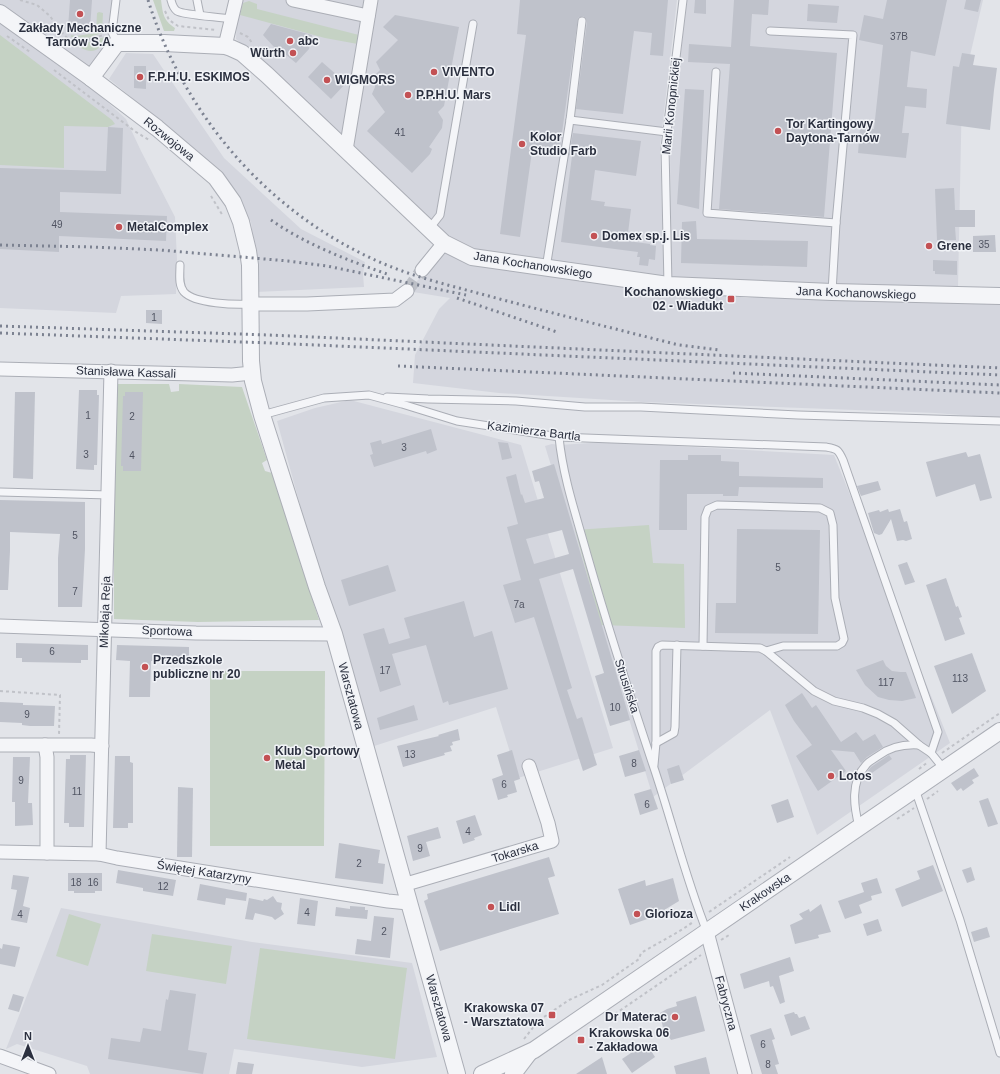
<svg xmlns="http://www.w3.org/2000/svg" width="1000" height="1074" viewBox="0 0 1000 1074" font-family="Helvetica,sans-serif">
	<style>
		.built { fill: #d4d6de }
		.green { fill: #c5d2c4 }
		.building { fill: #bfc2cb; fill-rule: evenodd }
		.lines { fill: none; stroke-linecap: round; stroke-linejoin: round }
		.minor-tunnel { stroke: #bdc0c7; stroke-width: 13; stroke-dasharray: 13 6; stroke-linecap: butt }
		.service-casing { stroke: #abaeb6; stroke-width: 9 }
		.minor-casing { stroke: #abaeb6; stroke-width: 15 }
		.tertiary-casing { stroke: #abaeb6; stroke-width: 18 }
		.path { stroke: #c0c2c8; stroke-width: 2; stroke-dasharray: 3 3; stroke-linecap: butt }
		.service { stroke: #f4f5f8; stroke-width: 7 }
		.minor { stroke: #f4f5f8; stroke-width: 13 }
		.tertiary { stroke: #f4f5f8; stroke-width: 16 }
		.rail { stroke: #7c8291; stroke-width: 3; stroke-dasharray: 2 4; stroke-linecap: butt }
		.poi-dot { fill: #c35154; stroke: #f1f3f7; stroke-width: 1.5 }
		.labels { text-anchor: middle; stroke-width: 3; stroke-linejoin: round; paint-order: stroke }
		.number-label { font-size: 10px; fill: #505462 }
		.poi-label { font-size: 12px; font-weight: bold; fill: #2b303f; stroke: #f1f3f7; text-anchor: start }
		.street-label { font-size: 12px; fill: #2b303f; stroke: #f1f3f7 }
	</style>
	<rect width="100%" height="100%" fill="#e2e4e9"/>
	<g class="built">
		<path d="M 0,0 L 116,0 L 112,32 L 117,43 L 93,89 L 126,119 L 141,151 L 175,217 L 177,260 L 176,294 L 121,296 L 116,313 L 0,308 Z"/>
		<path d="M 238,0 L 677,0 L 660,146 L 664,279 L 475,251 L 446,237 L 342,134 L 236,39 Z"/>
		<path d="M 687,0 L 983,0 L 962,90 L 958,287 L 943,289 L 671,280 L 670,146 Z"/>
		<path d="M 126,53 L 153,54 L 161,66 L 224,158 L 301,229 L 365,262 L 363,274 L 364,287 L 256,292 L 255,251 L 251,222 L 227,180 L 180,137 L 109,79 Z"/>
		<path d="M 445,247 L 746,298 L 795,294 L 1000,301 L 1000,418 L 935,413 L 643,402 L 499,393 L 413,383 L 415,355 L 439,309 L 450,298 L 407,291 L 420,278 Z"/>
		<path d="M 350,400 L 521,445 L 613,748 L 518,778 L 496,707 L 371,747 L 316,563 L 277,421 L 315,408 Z"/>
		<path d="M 605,442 L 834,455 L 950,743 L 817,835 L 770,710 L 653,797 L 545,446 L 552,444 L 560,445 Z"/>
		<path d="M 61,908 L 252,942 L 412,963 L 437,1057 L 362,1067 L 234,1049 L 229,1074 L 90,1074 L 87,1066 L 17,1044 L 6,1049 Z"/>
	</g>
	<g class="green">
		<path d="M 153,0 L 161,0 C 163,14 163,20 175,28 L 174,31 L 164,31 Z"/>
		<path d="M 249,1 L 257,4 L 257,9 L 359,35 L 363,45 L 325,38 L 240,15 L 243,3 Z"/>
		<path d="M 99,12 L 103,13 L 102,33 L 88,38 L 71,37 L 71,35 L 76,36 L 96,33 L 97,13 Z"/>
		<path d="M 0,35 L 112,120 L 115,124 L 108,127 L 64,126 L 64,168 L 0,165 Z"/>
		<path d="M 104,37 C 99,58 84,52 72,41 L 90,42 Z"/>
		<path d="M 117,384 L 169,384 L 171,392 L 179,391 L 179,384 L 242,387 L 267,460 L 262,463 L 265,471 L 272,473 L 319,620 L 198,622 L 114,619 L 114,524 Z"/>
		<path d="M 649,525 L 653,563 L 684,564 L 685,628 L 601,625 L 575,530 Z"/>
		<path d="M 210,671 L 325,671 L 324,846 L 210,846 Z"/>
		<path d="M 69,914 L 101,924 L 88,966 L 56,956 Z"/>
		<path d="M 152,934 L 232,946 L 226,984 L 146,971 Z"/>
		<path d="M 260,948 L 407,968 L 395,1059 L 247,1039 Z"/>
	</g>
	<g class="building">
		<path d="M 70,0 L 92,0 L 90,29 L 68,28 Z"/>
		<path d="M 520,0 L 668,0 L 663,56 L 650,55 L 652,33 L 634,31 L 623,114 L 576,109 L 587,22 L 586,19 L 583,16 L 578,18 L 559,154 L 532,151 L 520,237 L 500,234 L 526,35 L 517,34 Z"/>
		<path d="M 695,0 L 706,0 L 706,14 L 694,13 Z"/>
		<path d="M 734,0 L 769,0 L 768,15 L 752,14 L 750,46 L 837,53 L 824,217 L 719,209 L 730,64 L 688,62 L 689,44 L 731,47 Z"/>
		<path d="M 887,0 L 947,0 L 935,56 L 911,51 L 907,87 L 927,89 L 926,108 L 905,106 L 902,133 L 909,133 L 906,158 L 858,153 L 860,128 L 874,129 L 883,45 L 859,40 L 864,15 L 883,19 Z"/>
		<path d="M 966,0 L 981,0 L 978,12 L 964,9 Z"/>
		<path d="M 808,4 L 839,6 L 837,23 L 807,21 Z"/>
		<path d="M 395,15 L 459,27 L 444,106 L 438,112 L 443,120 L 442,128 L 429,147 L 432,149 L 430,154 L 412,173 L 367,131 L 385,112 L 372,94 L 375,87 L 374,76 L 380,70 L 376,62 L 398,40 L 383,27 Z"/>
		<path d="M 271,24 L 312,35 L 309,49 L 296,63 L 279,49 L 274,47 L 263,35 Z"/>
		<path d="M 962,53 L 975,55 L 973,65 L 997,68 L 994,90 L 990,130 L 946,124 L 953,66 L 959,67 Z"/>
		<path d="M 322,62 L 346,83 L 331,99 L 308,77 Z"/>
		<path d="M 134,66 L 146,66 L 146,89 L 134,88 Z"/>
		<path d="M 685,89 L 704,90 L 699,209 L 677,204 Z"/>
		<path d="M 108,127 L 123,128 L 121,194 L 60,192 L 60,212 L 167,216 L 166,241 L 59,236 L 59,252 L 0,249 L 0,168 L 106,171 Z"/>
		<path d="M 573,133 L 641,141 L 636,176 L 595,170 L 591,200 L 605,202 L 604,206 L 631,209 L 627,241 L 650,244 L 650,245 L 656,246 L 655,260 L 649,259 L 648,266 L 639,265 L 640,257 L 637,257 L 638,252 L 561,242 L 572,156 L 569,155 Z"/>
		<path d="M 954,188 L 955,210 L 975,210 L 975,227 L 955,227 L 956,240 L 937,240 L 935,189 Z"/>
		<path d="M 696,221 L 697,239 L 808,241 L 807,267 L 681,263 L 682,222 Z"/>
		<path d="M 995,235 L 996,252 L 973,252 L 973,236 Z"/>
		<path d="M 933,260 L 957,261 L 957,275 L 935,274 L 935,271 L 933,271 Z"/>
		<path d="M 146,310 L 162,310 L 162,324 L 146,323 Z"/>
		<path d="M 79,390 L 97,390 L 97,395 L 99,395 L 97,465 L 94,465 L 94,470 L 76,469 Z"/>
		<path d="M 15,392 L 35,392 L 33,479 L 13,478 Z"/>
		<path d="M 125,392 L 143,392 L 141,471 L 123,471 L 123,466 L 121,466 L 123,396 L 125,396 Z"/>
		<path d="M 431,429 L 437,450 L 427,454 L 426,451 L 374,467 L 370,455 L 373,454 L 370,443 L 381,440 L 382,444 Z"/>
		<path d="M 498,442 L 508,443 L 512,458 L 502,460 Z"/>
		<path d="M 966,452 L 968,457 L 980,454 L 992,498 L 980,501 L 975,484 L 936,497 L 926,462 Z"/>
		<path d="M 688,455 L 721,455 L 721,461 L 739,462 L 739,476 L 823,478 L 823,488 L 739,487 L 738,496 L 723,496 L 723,494 L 687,494 L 687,530 L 659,530 L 660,460 L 688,460 Z"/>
		<path d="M 554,464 L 630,720 L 610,726 L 595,676 L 604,673 L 573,569 L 539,579 L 572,688 L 567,690 L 577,719 L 582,717 L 597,765 L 583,771 L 534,617 L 515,623 L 503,585 L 521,580 L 507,527 L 518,524 L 506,477 L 516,474 L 521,495 L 522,494 L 525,503 L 544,498 L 539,481 L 535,482 L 532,471 ZM 562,530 L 569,554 L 534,564 L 526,539 Z"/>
		<path d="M 878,481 L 881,490 L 861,496 L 857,486 Z"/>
		<path d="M 0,500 L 85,502 L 85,549 L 82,607 L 58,607 L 58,558 L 60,534 L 10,532 L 10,551 L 8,590 L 0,590 Z"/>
		<path d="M 888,509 L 889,512 L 900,509 L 904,522 L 907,521 L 912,539 L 906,541 L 903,540 L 897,541 L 891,519 L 882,534 L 879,535 L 874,533 L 868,513 L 879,510 L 880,512 Z"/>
		<path d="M 737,529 L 820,530 L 818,634 L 715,633 L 716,603 L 736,603 Z"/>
		<path d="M 907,562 L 915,582 L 905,585 L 898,565 Z"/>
		<path d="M 388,565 L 396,591 L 349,606 L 341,580 Z"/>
		<path d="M 946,578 L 956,607 L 958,606 L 962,617 L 959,618 L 965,634 L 945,641 L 926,585 Z"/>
		<path d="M 464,601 L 474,637 L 492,631 L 508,689 L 449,705 L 448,701 L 443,703 L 426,645 L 392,654 L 401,685 L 380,692 L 363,634 L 384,628 L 389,644 L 410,638 L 404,618 Z"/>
		<path d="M 16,643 L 88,645 L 88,660 L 81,660 L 81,663 L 22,662 L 22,658 L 16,658 Z"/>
		<path d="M 117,645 L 189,647 L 189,662 L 151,661 L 150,697 L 129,697 L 130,661 L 116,660 Z"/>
		<path d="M 972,653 L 986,691 L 952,714 L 934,666 Z"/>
		<path d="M 883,660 L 886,666 L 892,671 L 900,672 L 906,672 L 916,698 L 902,701 L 889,700 L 878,697 L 865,685 L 856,670 Z"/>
		<path d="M 802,693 L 812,708 L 816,705 L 841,742 L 856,732 L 863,741 L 875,734 L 883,747 L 867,757 L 861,763 L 854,752 L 831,750 L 846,771 L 818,791 L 796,756 L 812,745 L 794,721 L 785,705 Z"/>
		<path d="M 0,702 L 23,703 L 23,705 L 55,706 L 54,726 L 30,726 L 22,725 L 22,723 L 0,722 Z"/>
		<path d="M 414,705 L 418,720 L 380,730 L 377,718 Z"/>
		<path d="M 458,729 L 460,740 L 452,742 L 453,745 L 450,746 L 452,751 L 444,753 L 445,755 L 403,767 L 397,746 L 439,736 L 438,735 Z"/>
		<path d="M 512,750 L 520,779 L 514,781 L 517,792 L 507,795 L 508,797 L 498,800 L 492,779 L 503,775 L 497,755 Z"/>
		<path d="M 639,750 L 646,771 L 625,777 L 619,756 Z"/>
		<path d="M 70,755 L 86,755 L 84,827 L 69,827 L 69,823 L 64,823 L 66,759 L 70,759 Z"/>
		<path d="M 889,755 L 892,759 L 869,775 L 867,772 L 871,767 Z"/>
		<path d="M 115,756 L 130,756 L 130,762 L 133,763 L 133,823 L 128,823 L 128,828 L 113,828 Z"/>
		<path d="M 13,757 L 30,757 L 28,803 L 32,803 L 33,825 L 15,826 L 15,802 L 12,802 Z"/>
		<path d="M 679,765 L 684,780 L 671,784 L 667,769 Z"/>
		<path d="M 974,768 L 979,776 L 972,780 L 974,783 L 963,791 L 961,788 L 957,791 L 951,783 Z"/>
		<path d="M 178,787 L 193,788 L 192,857 L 177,857 Z"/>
		<path d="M 651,789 L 658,809 L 640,815 L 634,794 Z"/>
		<path d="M 988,798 L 998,824 L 988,827 L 979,801 Z"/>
		<path d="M 788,799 L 794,817 L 777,823 L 771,805 Z"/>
		<path d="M 475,815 L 482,835 L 474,838 L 475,840 L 463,844 L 456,821 Z"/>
		<path d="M 438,827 L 441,838 L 426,842 L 430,856 L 413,861 L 407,836 Z"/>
		<path d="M 339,843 L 380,850 L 378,863 L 385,864 L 383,884 L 335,878 Z"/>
		<path d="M 549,857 L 555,876 L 548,878 L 559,914 L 440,951 L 424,901 L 428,899 L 427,894 Z"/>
		<path d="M 933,865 L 943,891 L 902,907 L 895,889 L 920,879 L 917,871 Z"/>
		<path d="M 971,867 L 975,880 L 967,883 L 962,870 Z"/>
		<path d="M 118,870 L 176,880 L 173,896 L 143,891 L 143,888 L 116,883 Z"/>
		<path d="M 68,873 L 102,873 L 102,891 L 95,891 L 95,893 L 74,893 L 74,891 L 68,891 Z"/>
		<path d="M 13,875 L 29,877 L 23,906 L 30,908 L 27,923 L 11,920 L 17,890 L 11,889 Z"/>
		<path d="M 673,878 L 679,901 L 656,915 L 656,916 L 630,925 L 618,889 L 645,880 L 646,886 Z"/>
		<path d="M 877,878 L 882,893 L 871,896 L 872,900 L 859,905 L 862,913 L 845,919 L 838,901 L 864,892 L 861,883 Z"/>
		<path d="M 200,884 L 247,893 L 246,901 L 226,898 L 225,905 L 197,900 Z"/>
		<path d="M 273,896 L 277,902 L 282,903 L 281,909 L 284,914 L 275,920 L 272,917 L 255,913 L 253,920 L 245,919 L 249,898 L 263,901 L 264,899 L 267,900 Z"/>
		<path d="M 300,898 L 318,901 L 315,926 L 297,924 Z"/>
		<path d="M 821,904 L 831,932 L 818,935 L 819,938 L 795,944 L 790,925 L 803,919 L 799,914 L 809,909 L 810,912 Z"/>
		<path d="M 350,906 L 365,907 L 365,910 L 368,910 L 367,919 L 335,916 L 336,907 L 350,909 Z"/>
		<path d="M 374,916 L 394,918 L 390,958 L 355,954 L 357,939 L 371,941 Z"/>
		<path d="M 878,919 L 882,931 L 867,936 L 863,924 Z"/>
		<path d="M 987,927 L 990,937 L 974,942 L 971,932 Z"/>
		<path d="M 3,944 L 20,947 L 15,967 L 0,964 L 0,948 L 2,949 Z"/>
		<path d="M 790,957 L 794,971 L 779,976 L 785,1002 L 780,1004 L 773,986 L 770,987 L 769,981 L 744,989 L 740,974 Z"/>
		<path d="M 170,990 L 196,994 L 188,1050 L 207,1053 L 203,1074 L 108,1059 L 111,1038 L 140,1042 L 143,1028 L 161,1031 L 166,999 L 168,1000 Z"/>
		<path d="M 13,994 L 24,997 L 19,1012 L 8,1009 Z"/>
		<path d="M 696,996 L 705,1031 L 671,1040 L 663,1028 L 660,1013 L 667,1009 L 677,1006 L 676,1002 Z"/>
		<path d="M 794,1012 L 795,1014 L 797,1014 L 799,1018 L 805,1016 L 810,1029 L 791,1036 L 784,1015 Z"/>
		<path d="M 771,1028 L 775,1039 L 772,1040 L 779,1064 L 775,1065 L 778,1074 L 762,1074 L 750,1035 Z"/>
		<path d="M 646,1043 L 655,1057 L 632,1073 L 622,1059 Z"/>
		<path d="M 602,1057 L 607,1074 L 576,1074 Z"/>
		<path d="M 706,1057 L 710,1074 L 676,1074 L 674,1066 Z"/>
		<path d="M 238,1062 L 254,1064 L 252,1074 L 236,1074 Z"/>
	</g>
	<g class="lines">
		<path class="minor-tunnel" d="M 407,291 L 422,270"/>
		<defs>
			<g id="service">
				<path d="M 116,0 L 112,32 L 117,43"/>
				<path d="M 171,0 C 172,4 174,9 177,11 C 183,15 220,17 231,19"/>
				<path d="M 197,0 L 200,15"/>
				<path d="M 770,31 L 853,35 L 836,223"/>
				<path d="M 716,72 L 707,213 L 836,223 L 832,292"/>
				<path d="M 570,120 L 667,132"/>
				<path d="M 429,229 L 440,215 L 473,24"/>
				<path d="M 180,265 C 180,274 178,285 184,292 C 195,304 236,305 251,304"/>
				<path d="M 546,268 L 570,120 L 582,21"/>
				<path d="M 668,285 L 665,148 L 683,0"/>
				<path d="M 387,397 L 428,399 L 516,401 L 585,407 L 641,407 L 798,415 L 1000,421"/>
				<path d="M 262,415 L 324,398 L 369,395 L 402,404 L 457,421 L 559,437 L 826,447 C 837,449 838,449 843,460 L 938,732 L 931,753"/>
				<path d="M 559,437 C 563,478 577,518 588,558 C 608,628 630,696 653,765 C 672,821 685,877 707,932"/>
				<path d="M 0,492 L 109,495"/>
				<path d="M 703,646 L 705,517 L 708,509 L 717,505 L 820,508 L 830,513 L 833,525 L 835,598 L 844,639 L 842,643 L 837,646 L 783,646 L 766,651"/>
				<path d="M 656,743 L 674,733 L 675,727 L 677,645"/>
				<path d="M 654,765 L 656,743 L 656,651 L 658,647 L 662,645 L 760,648 L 766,651 L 814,691 L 834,701 L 863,708 L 878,714 L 894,723 L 919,745 L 931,753 L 944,769"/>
				<path d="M 915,789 L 960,920 L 1000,1053"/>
				<path d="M 859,827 C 854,807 850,782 866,765 C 869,761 874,759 878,756 C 890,747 904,744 919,745"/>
			</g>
			<g id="minor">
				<path d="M 293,0 L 368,16"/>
				<path d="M 225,46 L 236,0"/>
				<path d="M 346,150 L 371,0"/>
				<path d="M 422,270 L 444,243"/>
				<path d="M 251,304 L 307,304 L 395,300 L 407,291"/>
				<path d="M 0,369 L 232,375 L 252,373"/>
				<path d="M 0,626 L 196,633 L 334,634"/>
				<path d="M 0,745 L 91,745 L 102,746"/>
				<path d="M 45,745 L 47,757 L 47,853"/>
				<path d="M 0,852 L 99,854 L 117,858 L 388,901 L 408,903"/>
				<path d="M 99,854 L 111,371"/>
				<path d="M 403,885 L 552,841 L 548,823 L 529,766"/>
				<path d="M 707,932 L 745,1074"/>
				<path d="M 0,1056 L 49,1074"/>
			</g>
			<g id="tertiary">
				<path d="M 0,13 L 91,78 L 157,128 L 216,178 L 233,202 L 241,222 L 248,251 L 250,265 L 251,361 L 253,381 L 262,415 L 317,587 L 334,634 L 457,1074"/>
				<path d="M 91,78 L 117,43 L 164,43 L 225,46 L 231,48 L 242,53 L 267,75 L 444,243 L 472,257 L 668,285 L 832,292 L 1000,296"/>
				<path d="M 482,1074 L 534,1050 L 1000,731"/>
				<path d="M 513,1074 L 529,1053"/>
			</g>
		</defs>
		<use href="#service" class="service-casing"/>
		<use href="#minor" class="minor-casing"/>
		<use href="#tertiary" class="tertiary-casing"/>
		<g class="path">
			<path d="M 20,0 L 37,5 L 50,16 L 58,28 L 69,40 L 86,40 L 104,35"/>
			<path d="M 165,11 L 169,20 L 178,26 L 216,30"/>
			<path d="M 240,33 L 248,37 L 252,43"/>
			<path d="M 7,36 L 30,52"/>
			<path d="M 54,70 L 136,132 L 149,140"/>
			<path d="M 211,196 L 223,216"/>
			<path d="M 0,691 L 60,695 L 59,734"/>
			<path d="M 942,753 L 1000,713"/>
			<path d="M 919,769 L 928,762"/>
			<path d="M 927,799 L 938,791"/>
			<path d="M 897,819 L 914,808"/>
			<path d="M 709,912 L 790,857"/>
			<path d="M 721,940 L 729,935"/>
			<path d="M 615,1014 L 701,955"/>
			<path d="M 524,1039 L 535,1025 L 541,1019 L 569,1000 L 602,985 L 639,959 L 641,953 C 659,942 677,934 693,922"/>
		</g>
		<use href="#service" class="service"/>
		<use href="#minor" class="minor"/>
		<use href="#tertiary" class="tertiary"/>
		<g class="rail">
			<path d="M 148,0 C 184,114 265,210 375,260 C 410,276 448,285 485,295 C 540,310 596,324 651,338 L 679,345 L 719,350"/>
			<path d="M 271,220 C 305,244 347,260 387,274"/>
			<path d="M 0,245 L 92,247 L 160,250 L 288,261 L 327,266 L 466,295"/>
			<path d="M 457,298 L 557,332"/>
			<path d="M 0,326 L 269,335 L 1000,368"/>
			<path d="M 0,333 L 270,343 L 1000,375"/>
			<path d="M 398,366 L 1000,393"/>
			<path d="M 733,373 L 1000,385"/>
		</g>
	</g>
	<g class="poi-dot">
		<circle cx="80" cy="14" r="4"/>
		<circle cx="290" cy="41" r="4"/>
		<circle cx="293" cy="53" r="4"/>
		<circle cx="434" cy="72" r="4"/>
		<circle cx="140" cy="77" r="4"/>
		<circle cx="327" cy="80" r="4"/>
		<circle cx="408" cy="95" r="4"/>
		<circle cx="778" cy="131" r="4"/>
		<circle cx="522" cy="144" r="4"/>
		<circle cx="119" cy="227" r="4"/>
		<circle cx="594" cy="236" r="4"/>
		<circle cx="929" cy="246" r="4"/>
		<rect x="727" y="295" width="8" height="8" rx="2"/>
		<circle cx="145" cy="667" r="4"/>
		<circle cx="267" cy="758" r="4"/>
		<circle cx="831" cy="776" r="4"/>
		<circle cx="491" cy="907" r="4"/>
		<circle cx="637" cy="914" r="4"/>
		<rect x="548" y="1011" width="8" height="8" rx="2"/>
		<circle cx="675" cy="1017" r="4"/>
		<rect x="577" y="1036" width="8" height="8" rx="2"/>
	</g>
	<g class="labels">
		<g class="number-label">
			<text x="899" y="40">37B</text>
			<text x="400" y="136">41</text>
			<text x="57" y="228">49</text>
			<text x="984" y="248">35</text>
			<text x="154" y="321">1</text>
			<text x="88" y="419">1</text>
			<text x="132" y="420">2</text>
			<text x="404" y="451">3</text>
			<text x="86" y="458">3</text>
			<text x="132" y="459">4</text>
			<text x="75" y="539">5</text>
			<text x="778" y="571">5</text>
			<text x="75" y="595">7</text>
			<text x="519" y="608">7a</text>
			<text x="52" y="655">6</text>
			<text x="385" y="674">17</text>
			<text x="960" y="682">113</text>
			<text x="886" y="686">117</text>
			<text x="615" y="711">10</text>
			<text x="27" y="718">9</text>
			<text x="410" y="758">13</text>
			<text x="634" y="767">8</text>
			<text x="21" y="784">9</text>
			<text x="504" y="788">6</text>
			<text x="77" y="795">11</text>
			<text x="647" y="808">6</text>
			<text x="468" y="835">4</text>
			<text x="420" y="852">9</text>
			<text x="359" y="867">2</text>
			<text x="76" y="886">18</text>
			<text x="93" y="886">16</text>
			<text x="163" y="890">12</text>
			<text x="307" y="916">4</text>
			<text x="20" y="918">4</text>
			<text x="384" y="935">2</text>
			<text x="763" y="1048">6</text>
			<text x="768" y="1068">8</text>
		</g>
		<g class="poi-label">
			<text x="80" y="32" text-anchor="middle">Zakłady Mechaniczne<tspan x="80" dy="14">Tarnów S.A.</tspan></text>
			<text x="298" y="45">abc</text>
			<text x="285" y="57" text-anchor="end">Würth</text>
			<text x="442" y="76">VIVENTO</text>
			<text x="148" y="81">F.P.H.U. ESKIMOS</text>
			<text x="335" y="84">WIGMORS</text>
			<text x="416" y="99">P.P.H.U. Mars</text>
			<text x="786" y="128">Tor Kartingowy<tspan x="786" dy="14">Daytona-Tarnów</tspan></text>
			<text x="530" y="141">Kolor<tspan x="530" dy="14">Studio Farb</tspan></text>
			<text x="127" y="231">MetalComplex</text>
			<text x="602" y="240">Domex sp.j. Lis</text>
			<text x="937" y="250">Grene</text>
			<text x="723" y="296" text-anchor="end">Kochanowskiego<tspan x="723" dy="14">02 - Wiadukt</tspan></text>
			<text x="153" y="664">Przedszkole<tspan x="153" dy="14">publiczne nr 20</tspan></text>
			<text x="275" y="755">Klub Sportowy<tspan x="275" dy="14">Metal</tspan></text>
			<text x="839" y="780">Lotos</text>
			<text x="499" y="911">Lidl</text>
			<text x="645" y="918">Glorioza</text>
			<text x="544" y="1012" text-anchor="end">Krakowska 07<tspan x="544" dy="14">- Warsztatowa</tspan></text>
			<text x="667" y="1021" text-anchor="end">Dr Materac</text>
			<text x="589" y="1037">Krakowska 06<tspan x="589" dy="14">- Zakładowa</tspan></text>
		</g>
		<g class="street-label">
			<text transform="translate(671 106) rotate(-84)" y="4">Marii Konopnickiej</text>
			<text transform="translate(169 139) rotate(39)" y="4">Rozwojowa</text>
			<text transform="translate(533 265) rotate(9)" y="4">Jana Kochanowskiego</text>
			<text transform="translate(856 293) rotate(2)" y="4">Jana Kochanowskiego</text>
			<text transform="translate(126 372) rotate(2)" y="4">Stanisława Kassali</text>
			<text transform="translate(534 431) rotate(7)" y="4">Kazimierza Bartla</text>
			<text transform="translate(105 612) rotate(-88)" y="4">Mikołaja Reja</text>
			<text transform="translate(167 631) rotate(2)" y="4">Sportowa</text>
			<text transform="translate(627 686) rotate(72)" y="4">Strusińska</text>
			<text transform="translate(351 696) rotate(75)" y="4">Warsztatowa</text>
			<text transform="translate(515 852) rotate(-17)" y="4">Tokarska</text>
			<text transform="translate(204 872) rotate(9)" y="4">Świętej Katarzyny</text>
			<text transform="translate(765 892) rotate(-34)" y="4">Krakowska</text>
			<text transform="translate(726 1003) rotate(75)" y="4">Fabryczna</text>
			<text transform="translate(439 1008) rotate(74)" y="4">Warsztatowa</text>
		</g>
	</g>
	<g transform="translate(28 1046)" stroke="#f1f3f7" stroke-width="3" paint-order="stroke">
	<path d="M0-3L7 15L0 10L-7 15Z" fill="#2b303f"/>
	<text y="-6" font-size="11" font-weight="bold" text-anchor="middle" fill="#2b303f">N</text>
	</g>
</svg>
